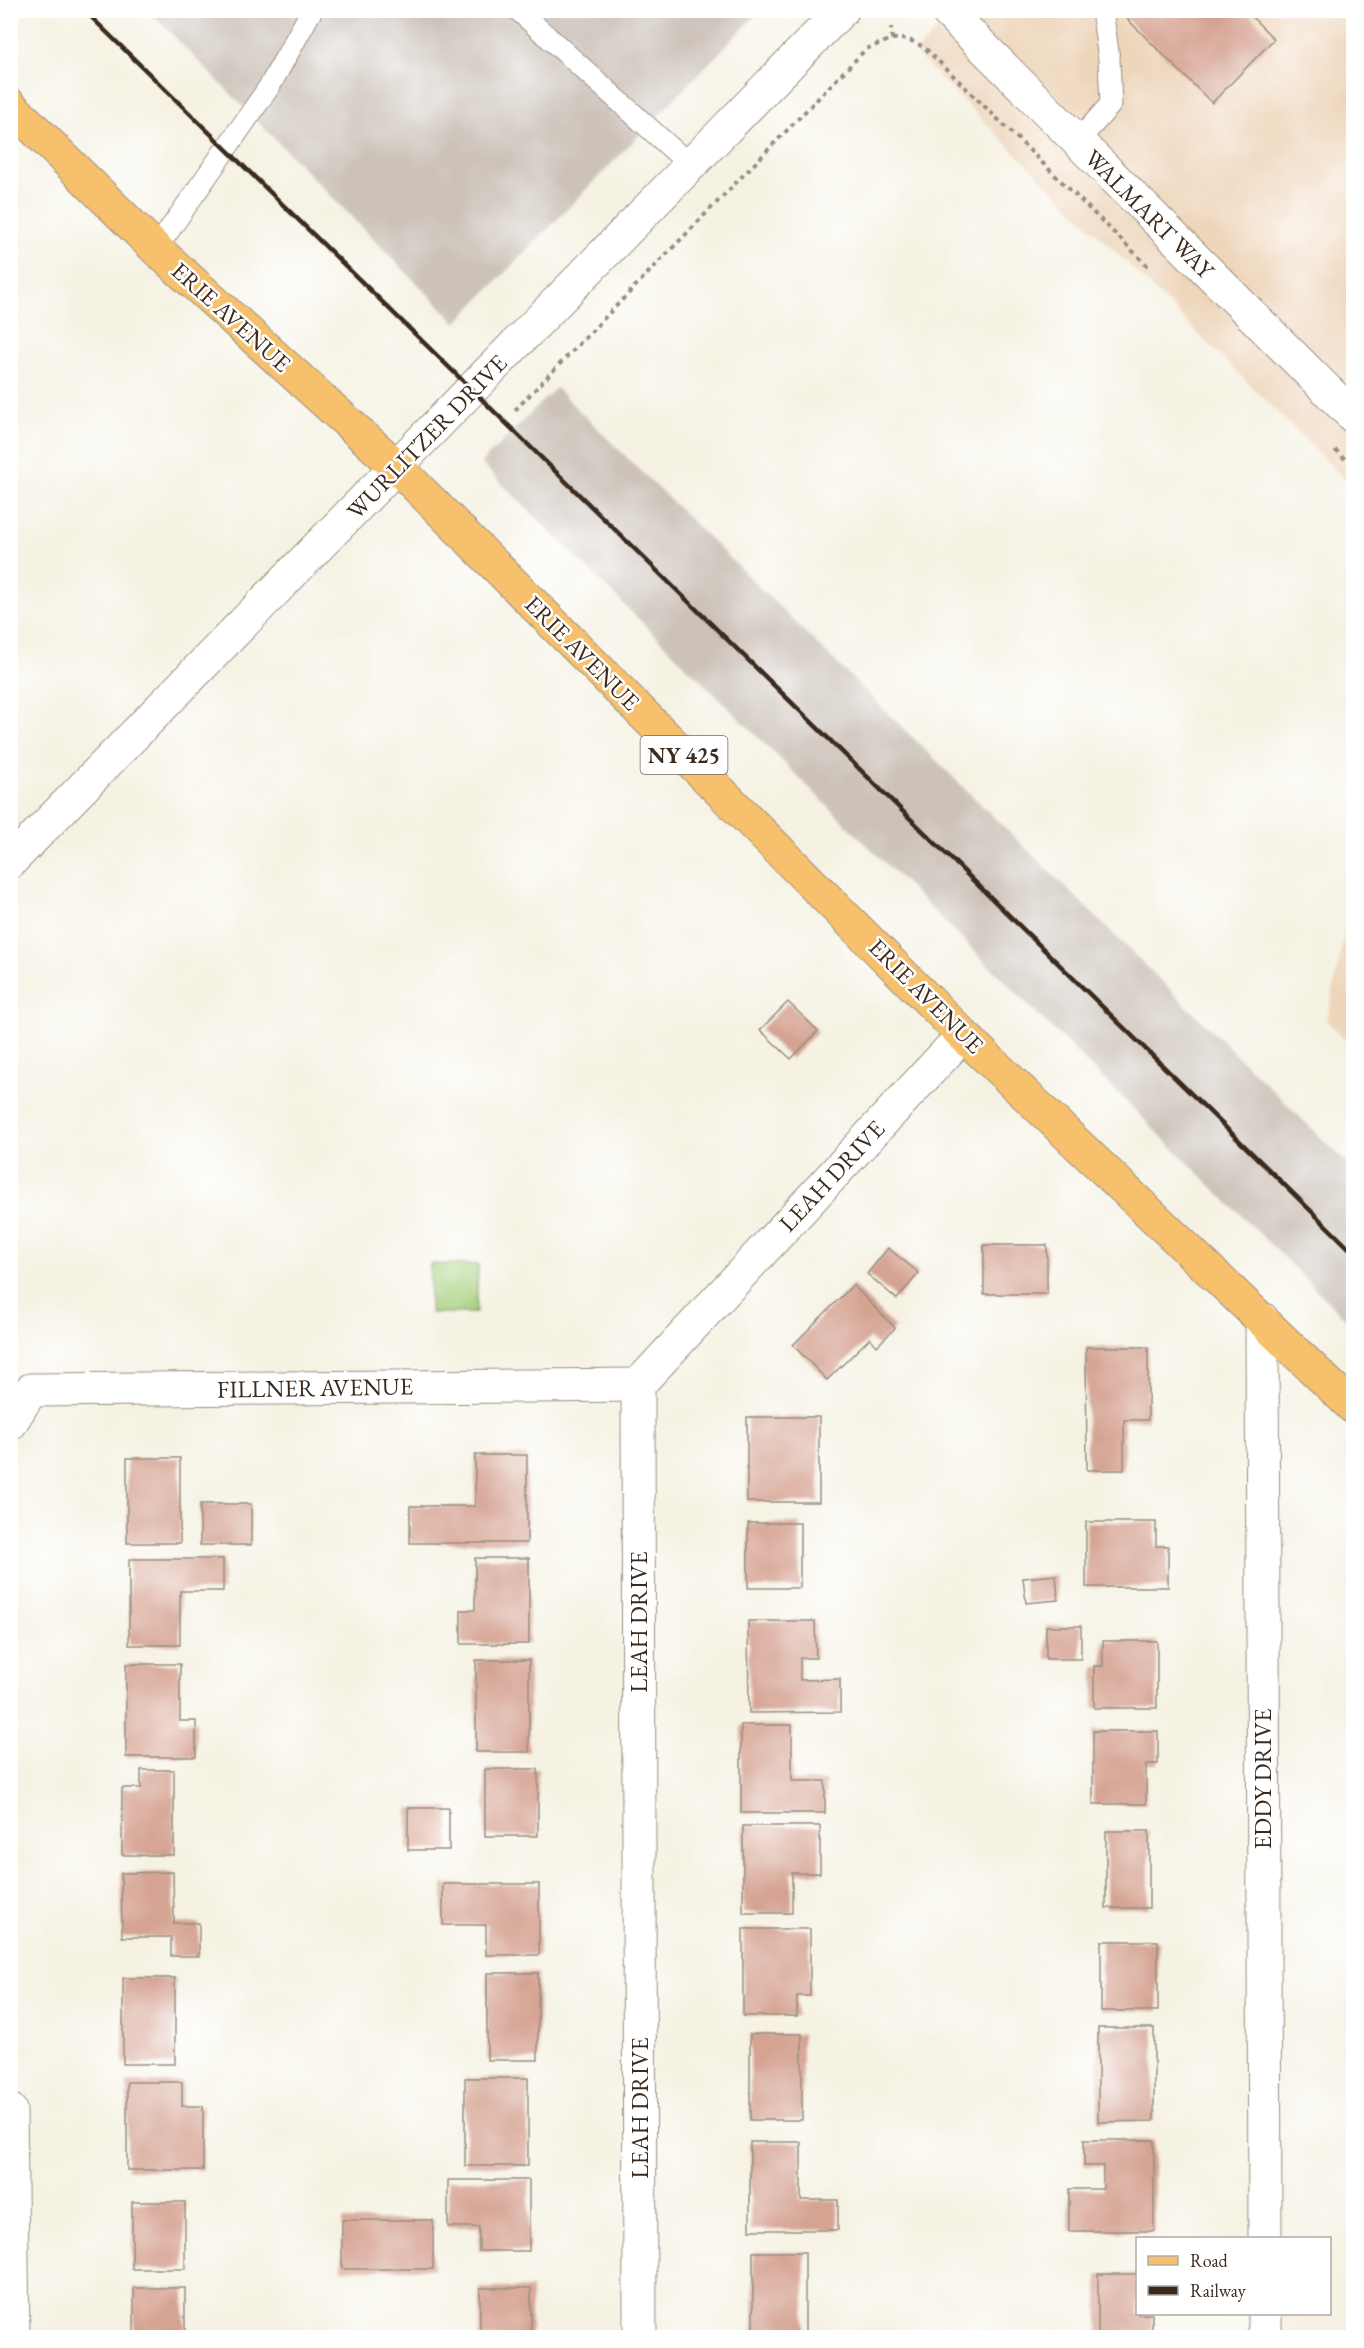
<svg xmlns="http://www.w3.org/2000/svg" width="1364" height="2348" viewBox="0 0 1364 2348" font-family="'EB Garamond',serif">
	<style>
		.built { fill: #eed6bb }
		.industrial { fill: #ccc2b9 }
		.green { fill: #a4cd78; stroke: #707c4b; stroke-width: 1.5 }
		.building { fill: #d5a392 }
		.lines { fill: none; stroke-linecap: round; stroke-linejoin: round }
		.lane-casing { stroke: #988e80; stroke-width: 23 }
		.street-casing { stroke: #988e80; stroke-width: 35 }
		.primary-casing { stroke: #988e80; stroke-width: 35 }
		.path { stroke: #988e80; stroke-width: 4; stroke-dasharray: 4.5 4.5; stroke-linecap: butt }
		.lane { stroke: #fff; stroke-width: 21 }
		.street { stroke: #fff; stroke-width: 33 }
		.primary { stroke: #f7c06c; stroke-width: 33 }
		.rail { stroke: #3b2a1e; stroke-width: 4.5 }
		.labels { text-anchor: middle; stroke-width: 5; stroke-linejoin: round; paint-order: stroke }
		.shield { fill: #fff; stroke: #766a62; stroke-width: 1.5 }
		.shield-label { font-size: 22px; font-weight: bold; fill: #3b2a1e }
		.street-label { font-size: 24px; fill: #3b2a1e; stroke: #fff }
	</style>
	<rect width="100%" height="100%" fill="#fff"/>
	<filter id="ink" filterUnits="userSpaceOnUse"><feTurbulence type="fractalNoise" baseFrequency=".0167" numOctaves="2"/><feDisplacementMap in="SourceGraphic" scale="12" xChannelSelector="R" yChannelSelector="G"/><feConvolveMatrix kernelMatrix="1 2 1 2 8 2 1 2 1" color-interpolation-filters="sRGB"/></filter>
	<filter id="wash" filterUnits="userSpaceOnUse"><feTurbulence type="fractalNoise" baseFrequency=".008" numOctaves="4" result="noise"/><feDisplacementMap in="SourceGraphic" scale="24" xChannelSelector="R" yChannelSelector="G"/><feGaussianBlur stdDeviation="1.35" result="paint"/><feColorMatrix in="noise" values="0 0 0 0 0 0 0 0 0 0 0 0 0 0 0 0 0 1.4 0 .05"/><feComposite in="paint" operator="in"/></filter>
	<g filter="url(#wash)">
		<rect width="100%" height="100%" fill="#f5f2e3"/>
		<g class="built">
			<path d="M 954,11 L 1353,11 L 1353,487 L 915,53 Z"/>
			<path d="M 1353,889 L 1353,1048 L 1327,1021 Z"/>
		</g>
		<g class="industrial">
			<path d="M 149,11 L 760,11 L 456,323 Z"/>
			<path d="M 556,388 L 1353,1169 L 1353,1326 L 481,463 Z"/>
		</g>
		<path class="green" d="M 430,1264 L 478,1265 L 476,1313 L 430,1313 Z"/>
		<g id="blocks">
			<g class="building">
				<path d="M 1118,10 L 1245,10 L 1274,39 L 1212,103 Z"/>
				<path d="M 788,1002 L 818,1031 L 791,1059 L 760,1030 Z"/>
				<rect x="984" y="1245" width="63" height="49"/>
				<path d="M 888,1248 L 919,1273 L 897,1299 L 867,1274 Z"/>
				<path d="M 853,1285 L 895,1328 L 877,1346 L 870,1338 L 827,1380 L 793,1345 Z"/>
				<path d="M 1086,1347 L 1148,1347 L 1148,1420 L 1124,1420 L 1124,1470 L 1087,1470 Z"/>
				<rect x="747" y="1417" width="72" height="85"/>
				<path d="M 475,1455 L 527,1455 L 527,1543 L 410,1543 L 410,1506 L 475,1506 Z"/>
				<rect x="127" y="1458" width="53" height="85"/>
				<rect x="200" y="1504" width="51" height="41"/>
				<path d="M 1086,1522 L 1156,1522 L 1156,1546 L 1168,1546 L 1168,1587 L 1086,1587 Z"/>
				<rect x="748" y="1523" width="52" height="65"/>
				<path d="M 475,1558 L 529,1558 L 529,1644 L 461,1644 L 461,1610 L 475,1610 Z"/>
				<path d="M 129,1559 L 223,1559 L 223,1591 L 180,1591 L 180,1645 L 129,1645 Z"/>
				<path d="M 1056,1575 L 1058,1600 L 1026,1603 L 1023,1578 Z"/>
				<path d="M 748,1621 L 815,1621 L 816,1658 L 800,1658 L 800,1680 L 840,1679 L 840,1712 L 749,1713 Z"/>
				<rect x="1046" y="1626" width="35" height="33"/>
				<path d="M 1103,1641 L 1157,1641 L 1157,1708 L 1094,1708 L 1094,1666 L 1103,1666 Z"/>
				<rect x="476" y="1660" width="53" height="92"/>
				<path d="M 126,1664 L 180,1664 L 180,1721 L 196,1721 L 196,1757 L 126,1757 Z"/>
				<path d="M 741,1725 L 792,1725 L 792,1781 L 825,1781 L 825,1813 L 741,1813 Z"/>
				<path d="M 1093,1731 L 1158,1731 L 1158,1764 L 1146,1764 L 1146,1804 L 1093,1804 Z"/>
				<rect x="485" y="1769" width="53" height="67"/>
				<path d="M 141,1770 L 174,1770 L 174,1855 L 122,1855 L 122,1788 L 141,1788 Z"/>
				<rect x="408" y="1808" width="41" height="42"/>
				<path d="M 743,1826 L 820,1826 L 820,1873 L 792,1873 L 792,1913 L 743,1913 Z"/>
				<rect x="1106" y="1831" width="43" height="77"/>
				<path d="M 173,1872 L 174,1923 L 199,1923 L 199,1956 L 171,1956 L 171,1937 L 122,1937 L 121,1873 Z"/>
				<path d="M 443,1884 L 539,1884 L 539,1955 L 486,1955 L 486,1925 L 443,1925 Z"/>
				<path d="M 743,1929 L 810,1929 L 810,1996 L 797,1996 L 797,2016 L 743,2016 Z"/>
				<rect x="1101" y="1941" width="57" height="70"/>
				<rect x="487" y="1973" width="51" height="87"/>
				<rect x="123" y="1978" width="52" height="86"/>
				<path d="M 1098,2028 L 1154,2028 L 1154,2121 L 1098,2122 Z"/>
				<rect x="750" y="2034" width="52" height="86"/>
				<rect x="465" y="2078" width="63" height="88"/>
				<path d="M 127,2082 L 182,2082 L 182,2106 L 203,2106 L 203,2170 L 127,2170 Z"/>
				<path d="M 1084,2140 L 1154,2140 L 1154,2231 L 1069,2231 L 1069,2189 L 1103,2189 L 1103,2166 L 1084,2166 Z"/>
				<path d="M 750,2142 L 801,2142 L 801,2200 L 838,2200 L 838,2230 L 750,2230 Z"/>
				<path d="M 448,2180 L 529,2180 L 529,2251 L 479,2251 L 479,2227 L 448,2227 Z"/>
				<rect x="132" y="2202" width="53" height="67"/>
				<rect x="342" y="2220" width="91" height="49"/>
				<rect x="753" y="2252" width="52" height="86"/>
				<path d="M 1098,2274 L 1138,2274 L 1138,2314 L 1152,2314 L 1152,2334 L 1098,2334 Z"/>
				<rect x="134" y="2288" width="51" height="50"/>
				<rect x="480" y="2288" width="51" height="50"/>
			</g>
		</g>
	</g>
	<g filter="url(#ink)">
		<use href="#blocks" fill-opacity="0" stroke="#988e80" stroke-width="1.5"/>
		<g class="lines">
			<defs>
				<g id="lane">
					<path d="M 518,10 L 691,166"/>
					<path d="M 1077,142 L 1111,104 L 1109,59 L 1102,10"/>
					<path d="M 156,249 L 269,87 L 312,10"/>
				</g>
				<g id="street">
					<path d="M 946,10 L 1354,417"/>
					<path d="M 10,862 L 842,10"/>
					<path d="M 1262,1319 L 1265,2238"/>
					<path d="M 10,1424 L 31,1390 L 638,1385"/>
					<path d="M 10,2110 L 13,2338"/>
					<path d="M 1265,2314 L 1265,2338"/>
					<path d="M 640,2338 L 638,1385 L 963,1035"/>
				</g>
				<path id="primary" d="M 10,105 L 156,249 L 398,468 L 963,1035 L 1354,1408"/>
			</defs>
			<use href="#lane" class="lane-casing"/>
			<use href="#street" class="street-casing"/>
			<use href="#primary" class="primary-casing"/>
			<g class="path">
				<path d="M 892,39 C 907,38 915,41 927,50 L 1150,268"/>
				<path d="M 515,410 L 866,49 L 892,39 L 891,27"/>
				<path d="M 1335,450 L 1354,467"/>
				<path d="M 1354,825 L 1351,835 L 1354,836"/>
			</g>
			<use href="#lane" class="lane"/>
			<use href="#street" class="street"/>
			<use href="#primary" class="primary"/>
			<path class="rail" d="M 84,10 L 1354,1253"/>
		</g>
	</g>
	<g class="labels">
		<rect class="shield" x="640.5" y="736" width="87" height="38" rx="4.5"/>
		<g class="shield-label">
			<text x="684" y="763">NY 425</text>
		</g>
		<g class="street-label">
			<text transform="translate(1149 214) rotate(45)" y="8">WALMART WAY</text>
			<text transform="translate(231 317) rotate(42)" y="8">ERIE AVENUE</text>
			<text transform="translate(427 437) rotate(-46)" y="8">WURLITZER DRIVE</text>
			<text transform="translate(582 653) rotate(45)" y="8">ERIE AVENUE</text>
			<text transform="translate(926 996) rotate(45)" y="8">ERIE AVENUE</text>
			<text transform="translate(832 1176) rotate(-47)" y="8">LEAH DRIVE</text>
			<text transform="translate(315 1388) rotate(-1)" y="8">FILLNER AVENUE</text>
			<text transform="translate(639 1622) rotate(-90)" y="8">LEAH DRIVE</text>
			<text transform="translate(1263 1779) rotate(-90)" y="8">EDDY DRIVE</text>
			<text transform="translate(640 2108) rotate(-90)" y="8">LEAH DRIVE</text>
		</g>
	</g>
	<rect width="1364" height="2348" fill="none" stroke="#fff" stroke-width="36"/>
	<rect x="1136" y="2237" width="195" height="78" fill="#ffffff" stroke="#b1aaa5" stroke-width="1.5"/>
	<rect x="1148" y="2256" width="30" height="9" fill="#f7c06c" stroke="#b1aaa5" stroke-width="1.5"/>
	<text x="1190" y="2267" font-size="18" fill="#3b2a1e">Road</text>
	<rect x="1148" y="2286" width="30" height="9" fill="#3b2a1e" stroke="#b1aaa5" stroke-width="1.5"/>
	<text x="1190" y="2297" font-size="18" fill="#3b2a1e">Railway</text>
</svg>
